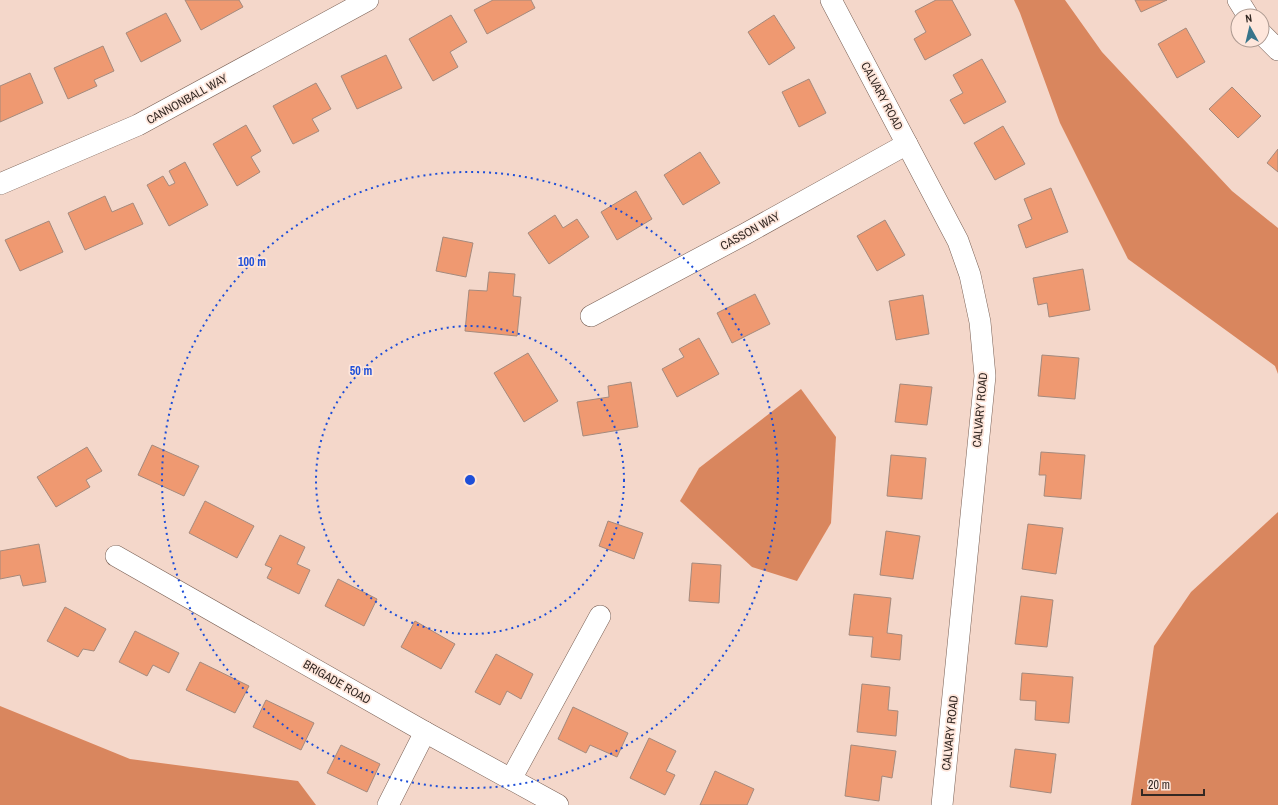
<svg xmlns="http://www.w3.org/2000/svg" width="1278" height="805" viewBox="0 0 1278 805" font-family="'Archivo Narrow',sans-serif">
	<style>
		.forest { fill: #d9865e }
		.building { fill: #ef9971; stroke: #a58a7d }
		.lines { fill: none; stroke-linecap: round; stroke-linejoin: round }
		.minor-casing { stroke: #796055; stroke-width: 22 }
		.minor { stroke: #fff; stroke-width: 21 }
		.ring { fill: none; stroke: #1d4ed8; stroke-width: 2; stroke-dasharray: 2 4 }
		.labels { text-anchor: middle; stroke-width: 3.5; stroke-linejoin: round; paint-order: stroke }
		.street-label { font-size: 12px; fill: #332823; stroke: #fee6db }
		.centre { fill: #1d4ed8; stroke: #fee6db; stroke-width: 2 }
		.ring-label { font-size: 12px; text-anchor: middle; font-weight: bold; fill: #1d4ed8; stroke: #fee6db; stroke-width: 3.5; stroke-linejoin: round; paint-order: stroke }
	</style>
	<rect width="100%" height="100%" fill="#f4d7ca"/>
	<g class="forest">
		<path d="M 1014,0 L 1065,0 L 1102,52 L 1232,191 L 1278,228 L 1278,374 L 1275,366 L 1128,259 L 1060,123 L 1020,13 Z"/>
		<path d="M 801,389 L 836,437 L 831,523 L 797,581 L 752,567 L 680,501 L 699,468 Z"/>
		<path d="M 1278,512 L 1278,805 L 1131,805 L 1154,646 L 1191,592 Z"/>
		<path d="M 0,706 L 130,759 L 298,781 L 316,805 L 0,805 Z"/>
	</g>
	<g class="building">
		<path d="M 185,0 L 239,0 L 243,7 L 201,30 Z"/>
		<path d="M 493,0 L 531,0 L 535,8 L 487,34 L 474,10 Z"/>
		<path d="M 936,0 L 952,0 L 971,35 L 925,60 L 914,39 L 926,32 L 915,11 Z"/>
		<path d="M 1135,0 L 1167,0 L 1141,12 Z"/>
		<path d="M 166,13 L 181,41 L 141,62 L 126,33 Z"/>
		<path d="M 451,15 L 467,42 L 450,52 L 458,67 L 433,81 L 409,39 Z"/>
		<path d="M 774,15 L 795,48 L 769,65 L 748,32 Z"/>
		<path d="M 1186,28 L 1205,62 L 1177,78 L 1158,44 Z"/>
		<path d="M 103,46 L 114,71 L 94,80 L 97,86 L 68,99 L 54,68 Z"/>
		<path d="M 386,55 L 402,88 L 357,109 L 341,76 Z"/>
		<path d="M 982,59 L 1006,102 L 964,124 L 950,100 L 963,93 L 953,75 Z"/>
		<path d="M 30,73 L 43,103 L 0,122 L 0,86 Z"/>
		<path d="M 809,79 L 826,113 L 799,127 L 782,92 Z"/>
		<path d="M 316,83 L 331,109 L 312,119 L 319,131 L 293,144 L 273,106 Z"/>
		<path d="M 1232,87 L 1261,116 L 1238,138 L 1209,109 Z"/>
		<path d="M 246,125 L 261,151 L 251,157 L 260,172 L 237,186 L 213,144 Z"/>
		<path d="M 1003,126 L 1025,164 L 995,180 L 974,143 Z"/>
		<path d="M 1278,149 L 1278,172 L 1267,163 Z"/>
		<path d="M 700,152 L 720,183 L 683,205 L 664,175 Z"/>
		<path d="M 185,162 L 208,205 L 169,226 L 147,185 L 163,176 L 169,186 L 175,183 L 169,171 Z"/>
		<path d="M 1051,188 L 1068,232 L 1026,248 L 1018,225 L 1032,219 L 1024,199 Z"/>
		<path d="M 636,191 L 652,219 L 617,240 L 601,212 Z"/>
		<path d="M 105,196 L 112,212 L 133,203 L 143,224 L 85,250 L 68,213 Z"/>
		<path d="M 555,215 L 563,228 L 577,219 L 589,237 L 549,264 L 528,233 Z"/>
		<path d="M 885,220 L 905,255 L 877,271 L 857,236 Z"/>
		<path d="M 49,221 L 63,252 L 20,271 L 5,240 Z"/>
		<path d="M 443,237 L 473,243 L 466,277 L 436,271 Z"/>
		<path d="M 1083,269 L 1090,310 L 1049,317 L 1047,303 L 1038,305 L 1033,278 Z"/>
		<path d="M 489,272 L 515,274 L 513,296 L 521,297 L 517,336 L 465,331 L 469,290 L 487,291 Z"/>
		<path d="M 755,294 L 770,324 L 732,343 L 717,313 Z"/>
		<path d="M 923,295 L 929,334 L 896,340 L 889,301 Z"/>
		<path d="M 699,338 L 719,374 L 677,397 L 662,369 L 684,357 L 679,349 Z"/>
		<path d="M 528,353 L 558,401 L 524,422 L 494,373 Z"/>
		<path d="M 1042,355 L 1079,358 L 1075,399 L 1038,396 Z"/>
		<path d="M 631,382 L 638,427 L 583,436 L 577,402 L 609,397 L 608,386 Z"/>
		<path d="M 900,384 L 932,387 L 927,425 L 895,422 Z"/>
		<path d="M 152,445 L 199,466 L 184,496 L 138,475 Z"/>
		<path d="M 87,447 L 102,471 L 86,480 L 90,487 L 56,507 L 37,477 Z"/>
		<path d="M 1041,452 L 1085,455 L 1081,499 L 1044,496 L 1046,475 L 1039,475 Z"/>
		<path d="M 891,455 L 926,458 L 922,499 L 887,496 Z"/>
		<path d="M 205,501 L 254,526 L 237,558 L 189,533 Z"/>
		<path d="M 608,521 L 643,533 L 634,559 L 599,546 Z"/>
		<path d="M 1028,524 L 1063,528 L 1056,574 L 1022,569 Z"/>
		<path d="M 886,531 L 920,536 L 913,579 L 880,575 Z"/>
		<path d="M 280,535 L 305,547 L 297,564 L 310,570 L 299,594 L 267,578 L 272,568 L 265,565 Z"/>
		<path d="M 39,544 L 46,582 L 23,586 L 20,575 L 0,579 L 0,551 Z"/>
		<path d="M 692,563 L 721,565 L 719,603 L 689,601 Z"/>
		<path d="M 338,579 L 377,599 L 364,626 L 325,606 Z"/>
		<path d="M 854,594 L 891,598 L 887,633 L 902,635 L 900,660 L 871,657 L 873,637 L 849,635 Z"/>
		<path d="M 1021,596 L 1053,600 L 1047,647 L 1015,644 Z"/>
		<path d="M 65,607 L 106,629 L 94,651 L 83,649 L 78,657 L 47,641 Z"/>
		<path d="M 415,621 L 455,644 L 441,669 L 401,647 Z"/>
		<path d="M 135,631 L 179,653 L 169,673 L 153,665 L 147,676 L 119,662 Z"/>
		<path d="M 496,654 L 533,674 L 521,699 L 507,691 L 500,705 L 475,692 Z"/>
		<path d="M 200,662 L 249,686 L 235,713 L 186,690 Z"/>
		<path d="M 1022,673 L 1073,677 L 1069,723 L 1035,720 L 1036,701 L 1020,700 Z"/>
		<path d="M 862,684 L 890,687 L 888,710 L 898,711 L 896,736 L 857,732 Z"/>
		<path d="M 266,700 L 314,723 L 301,750 L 253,727 Z"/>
		<path d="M 573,707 L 628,733 L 617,757 L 590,745 L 586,753 L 558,739 Z"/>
		<path d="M 649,738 L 676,751 L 666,771 L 675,775 L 665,795 L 630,778 Z"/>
		<path d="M 341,745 L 380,764 L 367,792 L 327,773 Z"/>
		<path d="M 851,745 L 896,751 L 892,778 L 882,776 L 879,801 L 845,796 Z"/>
		<path d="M 1015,749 L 1056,754 L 1051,793 L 1010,787 Z"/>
		<path d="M 715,771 L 754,789 L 747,805 L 700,805 Z"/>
	</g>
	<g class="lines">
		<defs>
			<g id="minor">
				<path d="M 831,0 L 958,241 L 970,275 L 980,322 L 985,376 L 942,805"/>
				<path d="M 1238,0 L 1248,16"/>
				<path d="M 1262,34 L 1278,50"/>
				<path d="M 0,184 L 138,125 L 368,0"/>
				<path d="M 591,316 L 745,234 L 907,144"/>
				<path d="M 116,556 L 425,732 L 558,805"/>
				<path d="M 511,779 L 600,616"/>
				<path d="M 388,805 L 425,732"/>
			</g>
		</defs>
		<use href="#minor" class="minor-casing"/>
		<use href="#minor" class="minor"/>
	</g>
	<g class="ring">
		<circle cx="470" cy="480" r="154"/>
		<circle cx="470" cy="480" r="308"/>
	</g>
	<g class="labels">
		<g class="street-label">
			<text transform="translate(882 96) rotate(62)" y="4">CALVARY ROAD</text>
			<text transform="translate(187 99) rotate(-29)" y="4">CANNONBALL WAY</text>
			<text transform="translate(750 231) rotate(-29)" y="4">CASSON WAY</text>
			<text transform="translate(980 410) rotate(-85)" y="4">CALVARY ROAD</text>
			<text transform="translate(337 682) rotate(30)" y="4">BRIGADE ROAD</text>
			<text transform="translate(950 733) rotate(-84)" y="4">CALVARY ROAD</text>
		</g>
	</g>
	<circle cx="470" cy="480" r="6" class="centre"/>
	<g class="ring-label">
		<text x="252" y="266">100 m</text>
		<text x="361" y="375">50 m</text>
	</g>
	<g transform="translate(1250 28) rotate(352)"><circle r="19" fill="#fee6db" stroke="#ad9a91"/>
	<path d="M0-3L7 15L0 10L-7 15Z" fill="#38758b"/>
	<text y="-6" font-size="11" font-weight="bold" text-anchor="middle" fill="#332823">N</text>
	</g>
	<path d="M1142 789v6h62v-6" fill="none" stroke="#332823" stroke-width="2"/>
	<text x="1148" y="789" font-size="12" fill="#332823" stroke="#fee6db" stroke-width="3" paint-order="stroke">20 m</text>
</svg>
